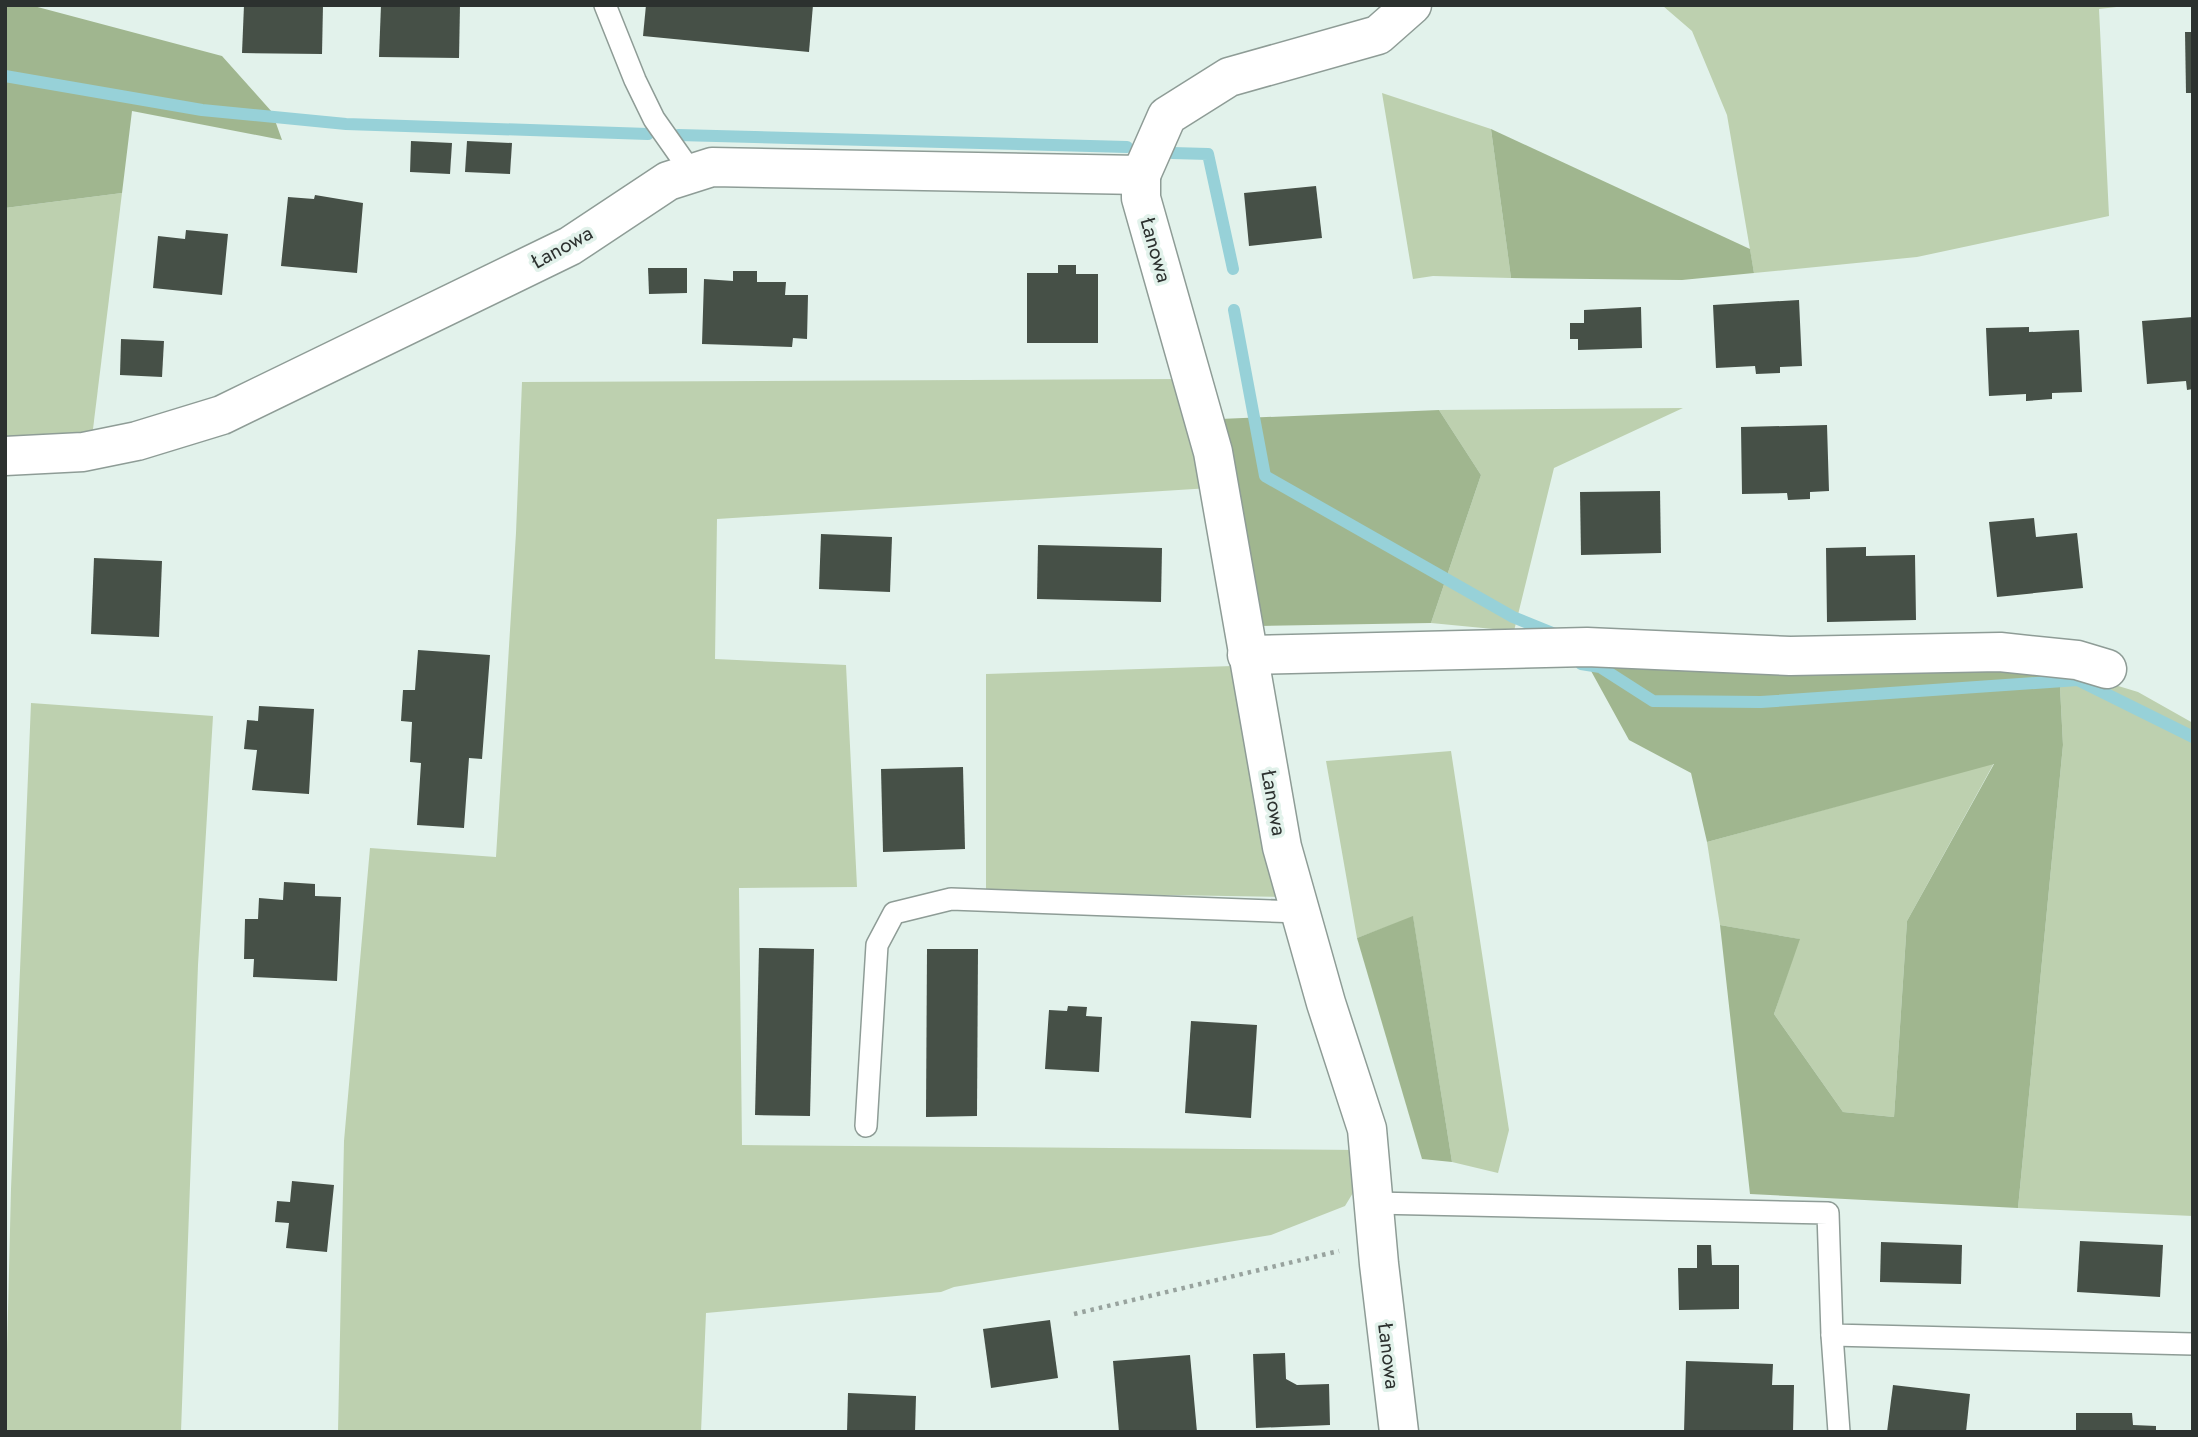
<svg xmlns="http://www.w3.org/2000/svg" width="2198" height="1437" viewBox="0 0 2198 1437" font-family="Jost,sans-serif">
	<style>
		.green { fill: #bdd0af }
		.forest { fill: #a0b68f }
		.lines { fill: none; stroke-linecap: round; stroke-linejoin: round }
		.stream { stroke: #97d1d8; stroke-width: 12 }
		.building { fill: #465047 }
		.lane-casing { stroke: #8e9c96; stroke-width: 24 }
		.street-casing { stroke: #8e9c96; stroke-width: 41 }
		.path { stroke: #98a39e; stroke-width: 4.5; stroke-dasharray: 3.5 5; stroke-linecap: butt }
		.lane { stroke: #fff; stroke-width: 21 }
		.street { stroke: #fff; stroke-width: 38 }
		.labels { text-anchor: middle; stroke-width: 7; stroke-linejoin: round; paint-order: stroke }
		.street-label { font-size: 21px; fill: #2c312f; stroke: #e2f2eb }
	</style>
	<rect width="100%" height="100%" fill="#e2f2eb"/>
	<g class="green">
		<path d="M 1658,5 L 2134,5 L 2099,9 L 2109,216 L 1917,257 L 1754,273 L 1727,115 L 1692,31 L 1663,6 Z"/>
		<path d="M 1382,93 L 1491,129 L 1511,278 L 1433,276 L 1413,279 Z"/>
		<path d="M 122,193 L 92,437 L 5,445 L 5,208 Z"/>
		<path d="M 1184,379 L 1210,488 L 717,519 L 715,659 L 846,665 L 857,887 L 739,888 L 742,1145 L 1359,1150 L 1359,1183 L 1345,1206 L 1271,1235 L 954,1287 L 941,1292 L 706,1313 L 701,1432 L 338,1432 L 344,1141 L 370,848 L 496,857 L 516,533 L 522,382 Z"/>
		<path d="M 1683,408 L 1554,468 L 1514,631 L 1431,623 L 1481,475 L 1439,410 Z"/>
		<path d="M 1233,666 L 1284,897 L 986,892 L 986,674 Z"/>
		<path d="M 2059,668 L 2138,692 L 2193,723 L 2193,1216 L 2018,1208 L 2063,745 Z"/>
		<path d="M 31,703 L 213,716 L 198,965 L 181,1432 L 5,1432 L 11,1189 Z"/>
		<path d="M 1451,751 L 1509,1130 L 1498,1173 L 1452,1162 L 1413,917 L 1357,938 L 1326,761 Z"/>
		<path d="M 1994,763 L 1907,921 L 1894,1117 L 1843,1112 L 1774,1014 L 1799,939 L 1720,925 L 1707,842 Z"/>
	</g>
	<g class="forest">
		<path d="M 5,5 L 30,5 L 222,56 L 272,112 L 282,140 L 132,111 L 122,193 L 5,208 Z"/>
		<path d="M 1491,129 L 1750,249 L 1754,273 L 1682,280 L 1511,278 Z"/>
		<path d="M 1439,410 L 1481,475 L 1431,623 L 1259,626 L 1220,419 Z"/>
		<path d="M 1585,660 L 2059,668 L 2063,745 L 2018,1208 L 1750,1194 L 1720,925 L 1800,939 L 1774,1014 L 1843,1112 L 1894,1117 L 1907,921 L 1994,764 L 1707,842 L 1691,773 L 1629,740 Z"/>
		<path d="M 1413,916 L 1452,1162 L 1422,1159 L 1357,938 Z"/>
	</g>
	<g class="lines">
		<g class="stream">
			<path d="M 5,76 L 202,110 L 346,124 L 648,134"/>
			<path d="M 678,135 L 1127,147"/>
			<path d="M 1172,153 L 1208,154 L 1233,269"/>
			<path d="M 1234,310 L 1265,476 L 1513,617 L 1555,634"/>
			<path d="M 1581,664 L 1600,667 L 1653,701 L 1761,702 L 2078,680 L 2193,737"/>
		</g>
	</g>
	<g class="building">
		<path d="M 244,5 L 323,5 L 322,54 L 242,53 Z"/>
		<path d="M 381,5 L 460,5 L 459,58 L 379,57 Z"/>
		<path d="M 646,5 L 813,5 L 809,52 L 643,36 Z"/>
		<path d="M 2185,32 L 2193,32 L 2193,93 L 2186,93 Z"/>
		<path d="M 411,141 L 452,143 L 450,174 L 410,172 Z"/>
		<path d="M 467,141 L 512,143 L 510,174 L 465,172 Z"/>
		<path d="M 1316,186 L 1322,238 L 1249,246 L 1244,193 Z"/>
		<path d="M 315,195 L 363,203 L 357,273 L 281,266 L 288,197 L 314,199 Z"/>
		<path d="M 186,230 L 228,234 L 222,295 L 153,288 L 158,236 L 185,239 Z"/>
		<path d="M 1058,265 L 1076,265 L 1076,274 L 1098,274 L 1098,343 L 1027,343 L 1027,273 L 1058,273 Z"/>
		<path d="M 648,268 L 687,268 L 687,293 L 649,294 Z"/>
		<path d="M 733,271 L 757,271 L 757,282 L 786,282 L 785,295 L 808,295 L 807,339 L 793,338 L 792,347 L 702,344 L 704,279 L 733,281 Z"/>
		<path d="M 1799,300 L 1802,366 L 1780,367 L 1780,373 L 1756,374 L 1755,366 L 1716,368 L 1713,305 Z"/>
		<path d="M 1641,307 L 1642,348 L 1578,350 L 1578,339 L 1570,339 L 1570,323 L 1584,323 L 1584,310 Z"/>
		<path d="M 2193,317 L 2193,389 L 2187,390 L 2186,381 L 2147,384 L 2142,321 Z"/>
		<path d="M 2029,327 L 2029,332 L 2079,330 L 2082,392 L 2052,393 L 2052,399 L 2026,401 L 2026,394 L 1989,396 L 1986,328 Z"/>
		<path d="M 121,339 L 164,341 L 162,377 L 120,375 Z"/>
		<path d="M 1827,425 L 1829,491 L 1810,492 L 1810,499 L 1788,500 L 1787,493 L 1742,494 L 1741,427 Z"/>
		<path d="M 1660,491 L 1661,553 L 1581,555 L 1580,492 Z"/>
		<path d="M 2034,518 L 2036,537 L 2077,533 L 2083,588 L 1997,597 L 1989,522 Z"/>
		<path d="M 821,534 L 892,537 L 890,592 L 819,589 Z"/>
		<path d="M 1038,545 L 1162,548 L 1161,602 L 1037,599 Z"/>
		<path d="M 1866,547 L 1866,556 L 1915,555 L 1916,620 L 1827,622 L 1826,548 Z"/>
		<path d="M 94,558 L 162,561 L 159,637 L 91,634 Z"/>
		<path d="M 418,650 L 490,655 L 482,759 L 469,758 L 464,828 L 417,825 L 421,763 L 410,762 L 412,722 L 401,721 L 403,690 L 415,690 Z"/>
		<path d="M 259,706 L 314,709 L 309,794 L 252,790 L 257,750 L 244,749 L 247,720 L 258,721 Z"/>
		<path d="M 963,767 L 965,849 L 883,852 L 881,769 Z"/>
		<path d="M 284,882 L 315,884 L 315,896 L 341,897 L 337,981 L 253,977 L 254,959 L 244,959 L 245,919 L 258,919 L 259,898 L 283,900 Z"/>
		<path d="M 759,948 L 814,949 L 810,1116 L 755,1115 Z"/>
		<path d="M 927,949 L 978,949 L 977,1116 L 926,1117 Z"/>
		<path d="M 1068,1006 L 1087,1007 L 1086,1016 L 1102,1017 L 1099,1072 L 1045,1069 L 1049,1010 L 1067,1011 Z"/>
		<path d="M 1191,1021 L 1257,1025 L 1251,1118 L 1185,1113 Z"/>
		<path d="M 292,1181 L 334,1185 L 327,1252 L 286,1248 L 289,1223 L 275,1222 L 277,1201 L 290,1202 Z"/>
		<path d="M 2080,1241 L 2163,1245 L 2160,1297 L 2077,1292 Z"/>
		<path d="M 1881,1242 L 1962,1245 L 1961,1284 L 1880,1282 Z"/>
		<path d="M 1697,1245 L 1711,1245 L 1712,1265 L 1739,1265 L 1739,1309 L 1679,1310 L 1678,1268 L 1697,1268 Z"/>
		<path d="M 1050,1320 L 1058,1378 L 991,1388 L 983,1329 Z"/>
		<path d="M 1285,1353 L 1286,1379 L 1297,1385 L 1329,1384 L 1330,1425 L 1256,1428 L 1253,1354 Z"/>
		<path d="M 1190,1355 L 1197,1432 L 1119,1432 L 1113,1361 Z"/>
		<path d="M 1686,1361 L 1773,1364 L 1772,1385 L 1794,1385 L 1793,1432 L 1684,1432 Z"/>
		<path d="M 1893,1385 L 1970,1394 L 1966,1432 L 1887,1432 Z"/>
		<path d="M 848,1393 L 916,1396 L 915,1432 L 847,1432 Z"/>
		<path d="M 2076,1413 L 2132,1413 L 2133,1425 L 2156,1426 L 2156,1432 L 2076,1432 Z"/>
	</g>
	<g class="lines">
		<defs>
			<g id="lane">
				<path d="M 605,5 L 635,80 L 654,119 L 692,173"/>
				<path d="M 866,1126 L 877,945 L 894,913 L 951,899 L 1300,912"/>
				<path d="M 1374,1203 L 1828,1213 L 1832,1335 L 2193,1344"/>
				<path d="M 1832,1335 L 1839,1432"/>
			</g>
			<g id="street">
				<path d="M 1141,175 L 1141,198 L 1213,452 L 1282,847 L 1326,1003 L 1367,1129 L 1379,1264 L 1399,1432"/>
				<path d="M 5,456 L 83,452 L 137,441 L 222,415 L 570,246 L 668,181 L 712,167 L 1141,175 L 1167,116 L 1229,77 L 1378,35 L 1412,5"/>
				<path d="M 1247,655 L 1587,647 L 1790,656 L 2000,652 L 2077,660 L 2107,669"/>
			</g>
		</defs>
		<use href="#lane" class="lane-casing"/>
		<use href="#street" class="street-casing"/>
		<path class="path" d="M 1074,1314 L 1339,1251"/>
		<use href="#lane" class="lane"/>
		<use href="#street" class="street"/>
	</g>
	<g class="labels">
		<g class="street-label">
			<text transform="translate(562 247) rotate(-29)" y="7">Łanowa</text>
			<text transform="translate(1156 250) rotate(74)" y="7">Łanowa</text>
			<text transform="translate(1274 803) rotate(80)" y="7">Łanowa</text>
			<text transform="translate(1389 1356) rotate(83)" y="7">Łanowa</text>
		</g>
	</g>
	<rect width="2198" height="1437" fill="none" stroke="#2c312f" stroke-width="14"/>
</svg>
